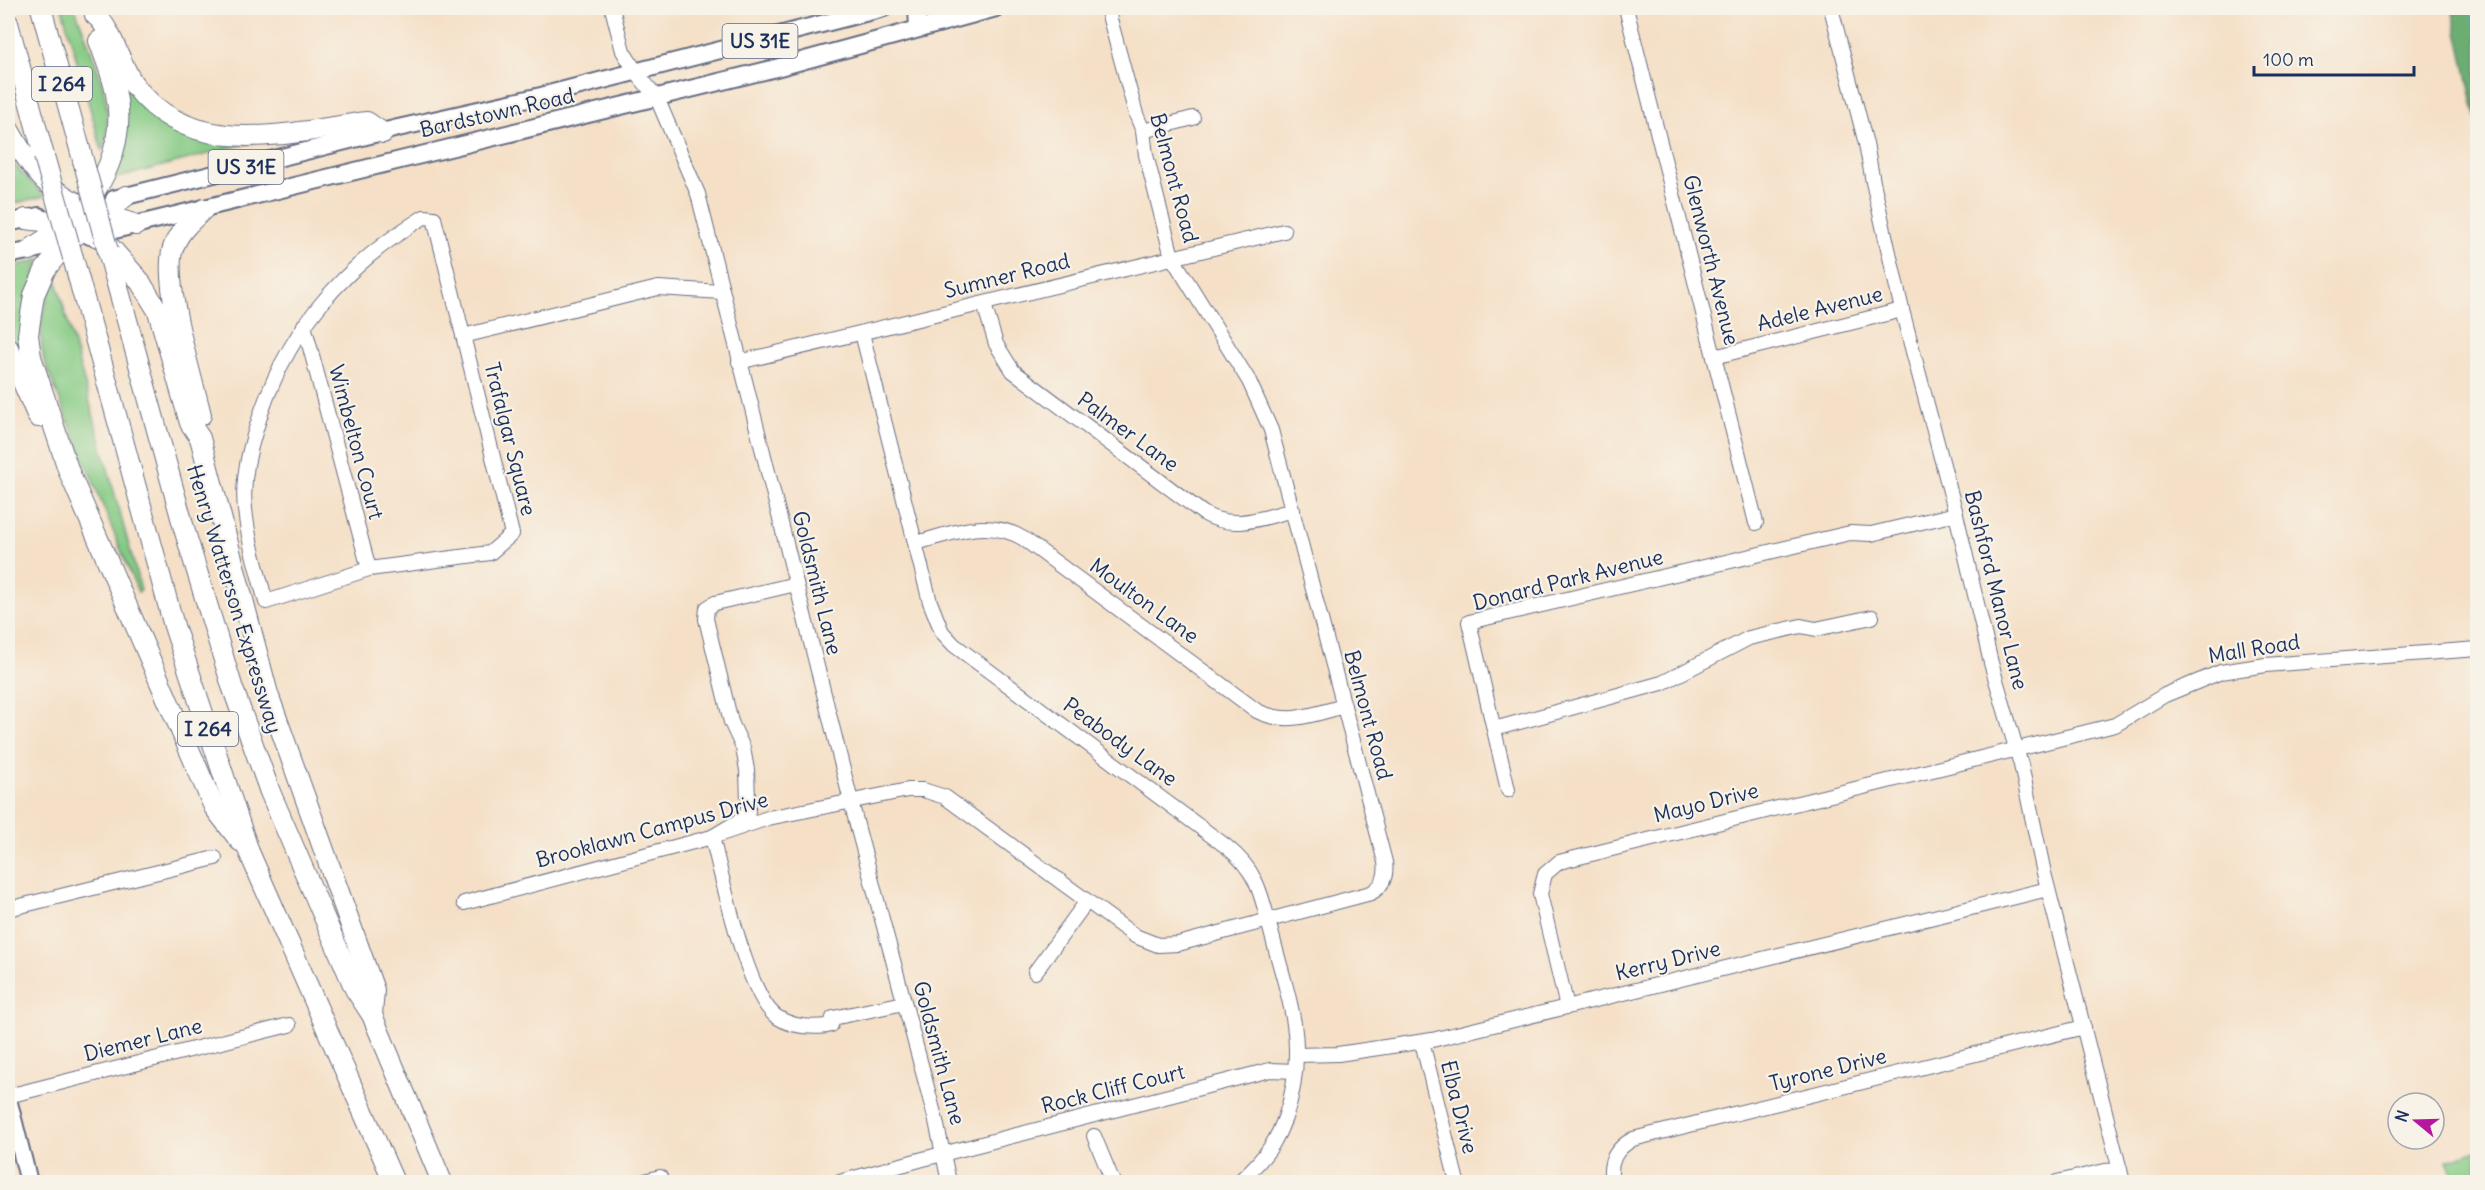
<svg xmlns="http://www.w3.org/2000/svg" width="2485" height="1190" viewBox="0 0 2485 1190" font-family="Delius,sans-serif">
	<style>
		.green { fill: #85ca84; stroke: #507c71; stroke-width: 1.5 }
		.forest { fill: #6cae72; stroke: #446e68; stroke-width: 1.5 }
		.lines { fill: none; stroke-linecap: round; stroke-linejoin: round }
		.stream { stroke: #5ca4d2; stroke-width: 3 }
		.minor-casing { stroke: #676d83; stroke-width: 16 }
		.major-casing { stroke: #676d83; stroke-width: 20 }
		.highway-casing { stroke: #676d83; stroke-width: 22 }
		.minor { stroke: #fff; stroke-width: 14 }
		.major { stroke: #fff; stroke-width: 16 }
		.highway { stroke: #fff; stroke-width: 20 }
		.highway-bridge-casing { stroke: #676d83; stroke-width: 22; stroke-linecap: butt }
		.highway-bridge { stroke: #fff; stroke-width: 20 }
		.labels { text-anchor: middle; stroke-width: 4.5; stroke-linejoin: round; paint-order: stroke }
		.shield { fill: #f7f3e8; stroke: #5d6a87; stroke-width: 1.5 }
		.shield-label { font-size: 20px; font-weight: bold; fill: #1b2f5e }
		.street-label { font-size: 21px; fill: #1b2f5e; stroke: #f7f3e8 }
	</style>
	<rect width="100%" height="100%" fill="#f7f3e8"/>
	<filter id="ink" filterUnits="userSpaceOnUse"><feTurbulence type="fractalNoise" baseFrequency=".0167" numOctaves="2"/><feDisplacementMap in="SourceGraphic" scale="12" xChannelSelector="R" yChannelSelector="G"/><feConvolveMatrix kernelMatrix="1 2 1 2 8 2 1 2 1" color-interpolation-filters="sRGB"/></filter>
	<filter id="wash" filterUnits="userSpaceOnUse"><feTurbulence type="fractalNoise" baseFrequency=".008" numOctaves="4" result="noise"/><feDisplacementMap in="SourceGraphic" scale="24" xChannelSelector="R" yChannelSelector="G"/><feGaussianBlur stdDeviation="1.35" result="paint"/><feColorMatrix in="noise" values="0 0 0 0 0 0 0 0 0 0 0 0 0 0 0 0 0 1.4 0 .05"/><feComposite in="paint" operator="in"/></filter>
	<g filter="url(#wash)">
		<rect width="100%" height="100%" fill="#f5e0c7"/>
		<g class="green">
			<path d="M 62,8 L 75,8 C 89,49 120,107 102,151 Z"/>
			<path d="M 119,76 L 144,103 L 253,142 L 110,180 Z"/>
			<path d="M 8,154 L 19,170 L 45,196 L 8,205 Z"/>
			<path d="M 41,259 L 36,267 L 29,384 L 8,336 L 8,268 Z"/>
			<path d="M 56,279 L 141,590 L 138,592 L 44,361 C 38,332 41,305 56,279 Z"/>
			<path d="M 2477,1150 L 2477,1182 L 2455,1182 L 2447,1160 Z"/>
		</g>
		<path class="forest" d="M 2452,8 L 2477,8 L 2477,122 Z"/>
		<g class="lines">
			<path class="stream" d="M 2471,8 L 2478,36"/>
		</g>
	</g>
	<g filter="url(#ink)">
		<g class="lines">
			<defs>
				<g id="minor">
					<path d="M 612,8 L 623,51 L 636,72 L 657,98 L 698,194 L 859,833 L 936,1121 L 949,1182"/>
					<path d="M 1626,8 L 1756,523"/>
					<path d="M 1831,8 L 1866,144 L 1873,182 L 1902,310 L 1956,514 L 1991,663 L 2021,765 L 2044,873 L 2123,1182"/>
					<path d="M 1143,131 L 1193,118"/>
					<path d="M 424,217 L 434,218 L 512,534 L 490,553 L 369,569 L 266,602 C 258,572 248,541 245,509 C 242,483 248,454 256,429 C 284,334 340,268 424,217 Z"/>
					<path d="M 984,304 L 996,344 L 1013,371 L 1203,513 C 1232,531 1262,518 1293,510"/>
					<path d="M 304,325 L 369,569"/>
					<path d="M 862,333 L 930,602 L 942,632 L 954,645 L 1227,847 C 1261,874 1262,901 1273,939 C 1280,967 1290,996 1294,1024 C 1300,1063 1293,1111 1272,1145 C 1263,1159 1251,1171 1239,1182"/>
					<path d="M 463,336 L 658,288 L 722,292"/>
					<path d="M 1714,357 L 1902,310"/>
					<path d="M 739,362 L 1284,231"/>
					<path d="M 916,543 C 953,533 988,517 1024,539 L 1257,711 C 1287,726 1314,714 1344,706"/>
					<path d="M 796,584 L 715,603 L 707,608 L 706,619 L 731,722 L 743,748 L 747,770 L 748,801 L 748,811 L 744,818 L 712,837 C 722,876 747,997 777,1017 C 792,1027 810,1028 827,1026 L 831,1025 L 833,1018 L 904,1003"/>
					<path d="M 1494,729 L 1662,683 L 1749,638 L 1801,626 L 1816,629 L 1872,617"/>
					<path d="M 1508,790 L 1469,622 L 1850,533 L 1871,534 L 1956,514"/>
					<path d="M 464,903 L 712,837 L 768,818 L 908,790 L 923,790 L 945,797 L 1135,936 L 1158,945 L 1178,944 L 1371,893 C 1383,886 1387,876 1385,862 L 1271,430 L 1249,381 L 1172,257 L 1146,155 L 1143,131 L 1136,114 L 1107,8"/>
					<path d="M 8,909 L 215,858"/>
					<path d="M 1035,972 L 1087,901"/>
					<path d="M 1567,1007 L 1540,894 L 1545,874 L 1559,862 L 2115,725 L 2165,695 L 2221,672 L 2266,665 L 2478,649"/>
					<path d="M 1422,1042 L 1457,1182"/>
					<path d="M 1296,1055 L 1338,1054 L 1432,1040 L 2048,889"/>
					<path d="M 8,1096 L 289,1025"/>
					<path d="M 1094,1136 L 1113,1182"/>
					<path d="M 641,1182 L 660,1177 L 662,1182"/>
					<path d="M 840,1182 L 923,1159 L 1270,1070 L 1295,1071"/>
					<path d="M 1612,1182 C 1608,1163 1615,1149 1633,1139 L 2084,1027"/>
					<path d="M 2057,1182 L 2105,1171 L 2120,1170"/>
				</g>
				<g id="major">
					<path d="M 917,8 L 918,28"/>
					<path d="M 114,199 L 398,128 L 541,96 L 884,8"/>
					<path d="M 8,223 L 39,216"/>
					<path d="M 90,236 L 772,69 L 996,8"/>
					<path d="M 8,255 L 42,248"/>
					<path d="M 8,1099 L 29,1182"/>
				</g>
				<g id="highway">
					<path d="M 41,8 L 83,160"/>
					<path d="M 95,15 C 111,26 121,68 135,86 C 192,161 289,132 367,122 L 383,133"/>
					<path d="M 8,23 L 44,156"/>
					<path d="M 8,128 C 18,146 30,166 45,181 C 69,205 105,214 136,225"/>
					<path d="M 126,196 L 67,242 L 45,270 L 34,295 L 31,314 L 28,335 L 31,357 L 69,472 L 214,807 L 240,841"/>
					<path d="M 26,219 L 67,224 L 103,239 L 139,280 L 158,311 L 190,423 L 200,438 L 268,694 L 374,990 L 372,1015"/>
					<path d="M 30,250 C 42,241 57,233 68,223 C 103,190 126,143 116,94 C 113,76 105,58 99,41"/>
					<path d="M 108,251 L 185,532 L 232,686 L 270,792 L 355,989 L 372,1015 L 442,1182"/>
					<path d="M 73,258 L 174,626 L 249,852 L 394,1182"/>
					<path d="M 8,348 L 38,417"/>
					<path d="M 201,415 C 192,377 162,282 173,248 C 179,231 191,221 204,209"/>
				</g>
			</defs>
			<use href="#minor" class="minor-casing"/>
			<use href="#major" class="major-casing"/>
			<use href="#highway" class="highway-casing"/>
			<use href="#minor" class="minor"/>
			<use href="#major" class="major"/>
			<use href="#highway" class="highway"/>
			<defs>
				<g id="highway-bridge">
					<path d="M 44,156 L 73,258"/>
					<path d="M 83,160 L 108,251"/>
				</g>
			</defs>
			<use href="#highway-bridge" class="highway-bridge-casing"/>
			<use href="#highway-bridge" class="highway-bridge"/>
		</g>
	</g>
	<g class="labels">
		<g class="shield">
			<rect x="722.5" y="24" width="75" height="34" rx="4.5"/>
			<rect x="32" y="67" width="60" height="34" rx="4.5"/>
			<rect x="208.5" y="150" width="75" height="34" rx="4.5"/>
			<rect x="178" y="712" width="60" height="34" rx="4.5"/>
		</g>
		<g class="shield-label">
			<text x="760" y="48">US 31E</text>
			<text x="62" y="91">I 264</text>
			<text x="246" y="174">US 31E</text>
			<text x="208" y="736">I 264</text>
		</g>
		<g class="street-label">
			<text transform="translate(497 113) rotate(-13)" y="7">Bardstown Road</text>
			<text transform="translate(1174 178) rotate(75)" y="7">Belmont Road</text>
			<text transform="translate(1711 260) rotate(76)" y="7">Glenworth Avenue</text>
			<text transform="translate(1007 276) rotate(-14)" y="7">Sumner Road</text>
			<text transform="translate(1820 309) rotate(-14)" y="7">Adele Avenue</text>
			<text transform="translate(1128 432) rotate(36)" y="7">Palmer Lane</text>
			<text transform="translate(510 439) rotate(76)" y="7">Trafalgar Square</text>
			<text transform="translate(356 442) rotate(75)" y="7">Wimbelton Court</text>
			<text transform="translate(1568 580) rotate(-14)" y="7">Donard Park Avenue</text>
			<text transform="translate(817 583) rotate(76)" y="7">Goldsmith Lane</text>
			<text transform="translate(1996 590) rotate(76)" y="7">Bashford Manor Lane</text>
			<text transform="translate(234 599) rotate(73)" y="7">Henry Watterson Expressway</text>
			<text transform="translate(1144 601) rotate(36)" y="7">Moulton Lane</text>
			<text transform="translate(2254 649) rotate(-9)" y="7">Mall Road</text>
			<text transform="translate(1368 715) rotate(75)" y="7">Belmont Road</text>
			<text transform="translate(1120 742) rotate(36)" y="7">Peabody Lane</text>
			<text transform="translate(1706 803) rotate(-14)" y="7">Mayo Drive</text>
			<text transform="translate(652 830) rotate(-15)" y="7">Brooklawn Campus Drive</text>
			<text transform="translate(1668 961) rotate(-14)" y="7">Kerry Drive</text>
			<text transform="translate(143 1040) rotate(-14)" y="7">Diemer Lane</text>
			<text transform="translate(939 1053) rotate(75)" y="7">Goldsmith Lane</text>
			<text transform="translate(1828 1070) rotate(-14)" y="7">Tyrone Drive</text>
			<text transform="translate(1113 1089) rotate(-14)" y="7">Rock Cliff Court</text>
			<text transform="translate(1459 1107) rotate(76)" y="7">Elba Drive</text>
		</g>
	</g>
	<rect width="2485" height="1190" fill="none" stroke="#f7f3e8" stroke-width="30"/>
	<g transform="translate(2416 1121) rotate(289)"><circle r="28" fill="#f7f3e8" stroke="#9fa5b1" stroke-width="1.5"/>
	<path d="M0-4.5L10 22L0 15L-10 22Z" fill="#b5179e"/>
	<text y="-9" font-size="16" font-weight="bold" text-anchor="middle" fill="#1b2f5e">N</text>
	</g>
	<path d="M2254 66v9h160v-9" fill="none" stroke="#1b2f5e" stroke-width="3"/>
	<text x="2263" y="66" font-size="18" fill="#1b2f5e" stroke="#f7f3e8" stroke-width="4.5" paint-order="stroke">100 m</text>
</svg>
